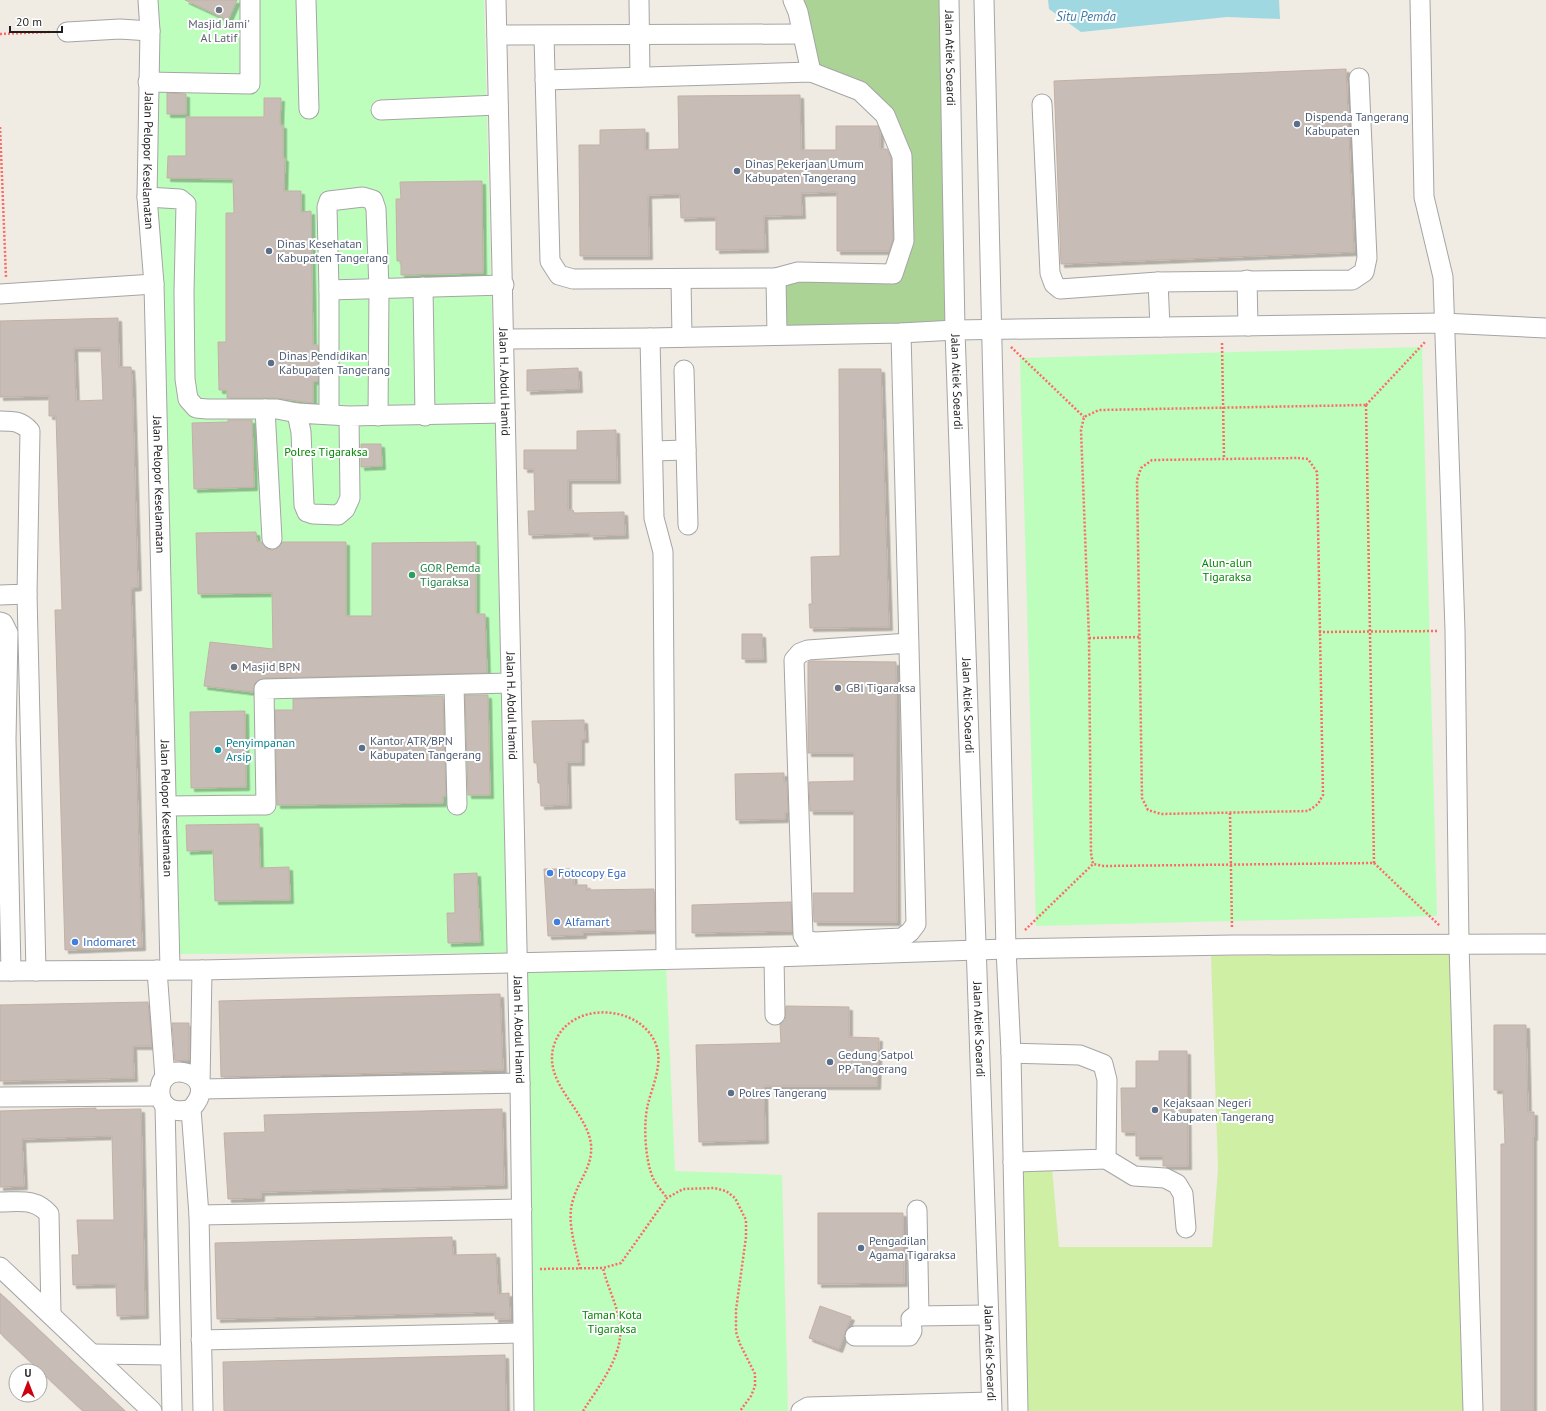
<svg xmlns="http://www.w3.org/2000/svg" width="1546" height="1411" viewBox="0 0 1546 1411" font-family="'PT Sans',sans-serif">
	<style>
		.grass { fill: #cfefa5 }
		.forest { fill: #abd395 }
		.park { fill: #bdfebd }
		.water { fill: #a0d8e2 }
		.building { fill: #c8bdb6; stroke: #c3b0a4; fill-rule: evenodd; filter: url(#shadow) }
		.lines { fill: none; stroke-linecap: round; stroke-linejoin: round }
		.minor-casing { stroke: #a5a5a5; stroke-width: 21 }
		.path { stroke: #ff6a66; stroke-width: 2.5; stroke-dasharray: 2 2; stroke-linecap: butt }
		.minor { stroke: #fff; stroke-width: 19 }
		.worship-dot { fill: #6b7280; stroke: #fff; stroke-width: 1.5 }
		.service-dot { fill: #5c6f8a; stroke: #fff; stroke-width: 1.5 }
		.leisure-dot { fill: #2e9e5b; stroke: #fff; stroke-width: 1.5 }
		.culture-dot { fill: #0f9aa8; stroke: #fff; stroke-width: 1.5 }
		.shop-dot { fill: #3f7fe0; stroke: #fff; stroke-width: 1.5 }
		.labels { text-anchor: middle; stroke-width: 4; stroke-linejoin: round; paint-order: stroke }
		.worship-label { font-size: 12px; fill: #5b616d; stroke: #fff; text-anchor: start }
		.street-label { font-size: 12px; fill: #1e1e1e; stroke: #fff }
		.service-label { font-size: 12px; fill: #4e5e75; stroke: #fff; text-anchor: start }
		.park-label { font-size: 12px; fill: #028703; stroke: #fff }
		.leisure-label { font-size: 12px; fill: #27864d; stroke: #fff; text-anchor: start }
		.culture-label { font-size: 12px; fill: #0d838f; stroke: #fff; text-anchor: start }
		.shop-label { font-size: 12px; fill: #366cbe; stroke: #fff; text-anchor: start }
		.water-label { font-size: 13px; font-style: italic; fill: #3d79a6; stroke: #fff }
	</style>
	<defs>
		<filter id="shadow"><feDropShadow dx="3.5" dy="3.5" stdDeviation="0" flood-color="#0004"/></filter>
	</defs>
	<rect width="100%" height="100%" fill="#f0ebe3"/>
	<path class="grass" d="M 1453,953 L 1470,1411 L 1020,1411 L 1016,1168 L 1052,1168 L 1059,1247 L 1212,1247 L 1218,1169 L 1211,956 Z"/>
	<path class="forest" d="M 793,0 L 949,0 L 955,330 L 777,335 L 776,278 L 893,274 L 902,156 L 885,115 L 811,72 Z"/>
	<g class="park">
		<path d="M 146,0 L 484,0 L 508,953 L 178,954 Z"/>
		<path d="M 1422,347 L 1437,916 L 1036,926 L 1020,358 Z"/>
		<path d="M 666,964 L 675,1171 L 782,1175 L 788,1411 L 526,1411 L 518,966 Z"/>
	</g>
	<path class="water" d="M 1048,0 L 1279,0 L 1280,19 L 1227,17 L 1081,32 L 1049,9 Z"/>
	<g class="building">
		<path d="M 185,0 L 237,0 L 228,20 Z"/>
		<path d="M 1346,69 L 1354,252 L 1061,264 L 1054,81 Z"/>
		<path d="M 167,93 L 186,94 L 186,114 L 167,114 Z"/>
		<path d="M 800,95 L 801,150 L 836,150 L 836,126 L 878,126 L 880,130 L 880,149 L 887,149 L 891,158 L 893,239 L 889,251 L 837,251 L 837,192 L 801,193 L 802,215 L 764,216 L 765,249 L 716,250 L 716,217 L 681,218 L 680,194 L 648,195 L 649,256 L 580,256 L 579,145 L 600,145 L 600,130 L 645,129 L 645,150 L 679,149 L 678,96 Z"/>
		<path d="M 264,98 L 281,98 L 280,125 L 283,125 L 283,158 L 285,158 L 284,191 L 301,191 L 301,212 L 311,211 L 313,345 L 318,345 L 318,381 L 313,381 L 313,403 L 277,398 L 227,398 L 227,390 L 219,390 L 218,342 L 226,342 L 226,213 L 234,213 L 233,179 L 167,178 L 168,156 L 186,156 L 186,117 L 264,117 Z"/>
		<path d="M 482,181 L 483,273 L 401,275 L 401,261 L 397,261 L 396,199 L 401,199 L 400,182 Z"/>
		<path d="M 118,318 L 119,367 L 131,367 L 132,380 L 138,587 L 131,588 L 142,947 L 65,950 L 55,610 L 62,610 L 56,416 L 49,416 L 49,396 L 0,397 L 0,321 ZM 74,348 L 101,348 L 103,400 L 76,401 Z"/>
		<path d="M 578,368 L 579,389 L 527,391 L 527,370 Z"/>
		<path d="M 839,369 L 881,369 L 889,627 L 810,628 L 809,604 L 812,604 L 811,557 L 840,556 Z"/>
		<path d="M 228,420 L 252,420 L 254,487 L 194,489 L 192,423 L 228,422 Z"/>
		<path d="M 616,430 L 617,480 L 568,480 L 568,510 L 573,510 L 574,513 L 624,512 L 625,535 L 590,536 L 590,533 L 529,535 L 528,511 L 535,511 L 534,469 L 524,469 L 524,450 L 577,450 L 577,431 Z"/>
		<path d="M 361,444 L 381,444 L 382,466 L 361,467 Z"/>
		<path d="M 256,532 L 257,542 L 262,542 L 267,549 L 272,550 L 278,548 L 282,542 L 346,542 L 346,616 L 372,616 L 372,543 L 476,542 L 476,614 L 485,614 L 487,673 L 264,678 L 255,683 L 253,692 L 204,686 L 210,642 L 273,649 L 272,593 L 198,594 L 196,533 Z"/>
		<path d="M 742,634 L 762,634 L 763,659 L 742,659 Z"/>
		<path d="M 810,661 L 896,662 L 897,922 L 814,922 L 813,893 L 854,893 L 854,811 L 810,811 L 809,782 L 854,781 L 854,753 L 808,753 L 808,662 Z"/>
		<path d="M 465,695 L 488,695 L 490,795 L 468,795 Z"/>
		<path d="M 443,696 L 446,796 L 443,796 L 443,803 L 277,805 L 275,710 L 293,710 L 293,699 Z"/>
		<path d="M 245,711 L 246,787 L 191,788 L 190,712 Z"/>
		<path d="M 584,720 L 585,739 L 581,739 L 581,762 L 567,762 L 568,805 L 541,806 L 540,783 L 538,783 L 537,763 L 534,763 L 532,721 Z"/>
		<path d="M 784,773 L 784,782 L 787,782 L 788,812 L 785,812 L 785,819 L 736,820 L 735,774 Z"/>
		<path d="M 259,824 L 260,868 L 289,867 L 290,900 L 215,901 L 213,850 L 187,851 L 186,825 Z"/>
		<path d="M 544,869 L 573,869 L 574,885 L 587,885 L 587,890 L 654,889 L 655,930 L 583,932 L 583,935 L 548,936 Z"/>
		<path d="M 477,873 L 480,942 L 448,943 L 447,913 L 455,913 L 454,874 Z"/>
		<path d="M 791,902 L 792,931 L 692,933 L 692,905 Z"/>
		<path d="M 500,994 L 503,1070 L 221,1077 L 219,1001 Z"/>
		<path d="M 148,1002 L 152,1046 L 133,1046 L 134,1078 L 0,1081 L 0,1005 Z"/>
		<path d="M 786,1006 L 849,1007 L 849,1037 L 879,1038 L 877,1086 L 764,1086 L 765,1140 L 699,1142 L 696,1045 L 781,1043 L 780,1024 L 785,1020 Z"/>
		<path d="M 172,1023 L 189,1023 L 189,1060 L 175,1061 Z"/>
		<path d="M 1494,1025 L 1526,1025 L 1528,1112 L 1534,1112 L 1534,1137 L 1533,1137 L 1533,1411 L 1501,1411 L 1501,1144 L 1505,1144 L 1503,1090 L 1494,1090 Z"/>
		<path d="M 1159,1051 L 1187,1051 L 1188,1166 L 1163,1166 L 1163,1156 L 1136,1156 L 1136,1132 L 1122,1132 L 1121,1088 L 1136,1088 L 1136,1061 L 1159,1061 Z"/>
		<path d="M 96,1108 L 96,1110 L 141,1109 L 145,1315 L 117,1316 L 116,1284 L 73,1285 L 72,1255 L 79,1255 L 77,1220 L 114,1220 L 112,1136 L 22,1139 L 24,1186 L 0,1187 L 0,1111 Z"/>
		<path d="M 502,1109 L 504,1185 L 261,1192 L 261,1198 L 228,1199 L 224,1133 L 265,1132 L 264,1115 Z"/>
		<path d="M 818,1213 L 903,1213 L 904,1283 L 818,1284 Z"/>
		<path d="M 452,1237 L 453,1255 L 496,1254 L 498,1294 L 509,1293 L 510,1319 L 495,1319 L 495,1312 L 217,1319 L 215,1243 Z"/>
		<path d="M 0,1293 L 71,1360 L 125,1411 L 83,1411 L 20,1352 L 0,1333 Z"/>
		<path d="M 820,1306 L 851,1317 L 839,1349 L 809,1338 Z"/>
		<path d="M 505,1355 L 506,1411 L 224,1411 L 223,1362 Z"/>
	</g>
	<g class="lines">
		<defs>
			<g id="minor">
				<path id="s1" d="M 148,0 L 150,31 L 147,197 L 154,284 L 170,969"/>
				<path d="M 306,0 L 309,109"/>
				<path id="s2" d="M 496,0 L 520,1083 L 524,1411"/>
				<path d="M 639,0 L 640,77"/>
				<path d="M 793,0 L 798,12 L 811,72"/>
				<path id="s3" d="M 949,0 L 955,330 L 992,1411"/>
				<path d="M 984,0 L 1006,949 L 1011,1053 L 1018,1411"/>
				<path d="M 1420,0 L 1424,197 L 1443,277 L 1455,630 L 1459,944 L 1473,1411"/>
				<path d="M 67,32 L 120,29 L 150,31"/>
				<path d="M 497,35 L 802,34"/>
				<path d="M 544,36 L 550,261 L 559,275 L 573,279 L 776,278 L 777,335"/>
				<path d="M 545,80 L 811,72 L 860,91 L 885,115 L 902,156 L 904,241 L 893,274 L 798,272 L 776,278"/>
				<path d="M 148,82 L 250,84 L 250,0"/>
				<path d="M 1042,104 L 1050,273 L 1054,284 L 1060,289 L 1158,282 L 1352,280 L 1364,272 L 1367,258 L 1359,78"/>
				<path d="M 381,110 L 498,105"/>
				<path d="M 147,197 L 180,199 L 186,204 L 184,292 L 185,379 L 188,399 L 196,408 L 207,409 L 277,409 L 297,413"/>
				<path d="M 681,280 L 682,337"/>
				<path d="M 1247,280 L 1248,326"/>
				<path d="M 1158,282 L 1160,327"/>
				<path d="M 423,287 L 425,416"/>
				<path d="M 329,290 L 327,207 L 329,201 L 363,197 L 373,200 L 376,209 L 379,289 L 378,416"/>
				<path d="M 0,294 L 154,284"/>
				<path d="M 901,333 L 916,924 L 910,932 L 902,938 L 814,942 L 806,940 L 803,935 L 794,660 L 800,653 L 808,650 L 909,643"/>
				<path d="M 650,338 L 654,518 L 663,552 L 666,959"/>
				<path d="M 505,339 L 650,338 L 901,333 L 955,330 L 1443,323 L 1546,328"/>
				<path d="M 684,370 L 688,525"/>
				<path d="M 265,409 L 272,539"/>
				<path d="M 329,414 L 329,290 L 504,285"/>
				<path d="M 349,416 L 350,498 L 345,509 L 338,515 L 313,514 L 307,512 L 304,505 L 301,432 L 297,413 L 349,416 L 505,413"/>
				<path d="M 0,421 C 14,421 21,421 30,431 L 27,594 L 0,595"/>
				<path d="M 653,451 L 686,450"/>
				<path d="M 27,594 L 36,971"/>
				<path d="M 0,622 L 3,623 L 8,633 L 6,739 L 11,971"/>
				<path d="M 454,685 L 457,805"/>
				<path d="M 168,806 L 266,805 L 264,689 L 511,683"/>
				<path d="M 774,957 L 775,1015"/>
				<path d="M 157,970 L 165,1078"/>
				<path d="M 0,971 L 202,970 L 774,957 L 1006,949 L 1233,945 L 1546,944"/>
				<path d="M 1011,1053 L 1080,1055 L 1103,1064 L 1107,1080 L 1106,1159 L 1013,1162"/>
				<path d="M 200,1086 L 202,970"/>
				<path d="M 201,1089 L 520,1083"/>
				<path d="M 0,1097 L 160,1096"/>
				<path d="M 165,1105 L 172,1411"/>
				<path d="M 191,1109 C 179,1113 162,1111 160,1094 C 157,1055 225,1073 191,1109 L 199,1215 L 203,1411"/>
				<path d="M 1106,1159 L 1134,1176 L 1165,1178 L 1177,1184 L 1183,1194 L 1186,1228"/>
				<path d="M 0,1202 C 20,1202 35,1198 49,1214 L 51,1314"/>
				<path d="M 917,1210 L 919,1316"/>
				<path d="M 199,1215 L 522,1209"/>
				<path d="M 0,1267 L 152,1411"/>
				<path d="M 855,1336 L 909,1336 L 912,1331 L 911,1319 L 915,1316 L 988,1315"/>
				<path d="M 201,1340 L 522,1333"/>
				<path d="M 93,1354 L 169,1355"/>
				<path d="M 801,1411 L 808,1407 L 991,1402"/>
			</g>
		</defs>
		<use href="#minor" class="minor-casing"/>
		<g class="path">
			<path d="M 0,34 L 49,32"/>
			<path d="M 0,127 L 6,277"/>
			<path d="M 1222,343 L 1224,459"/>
			<path d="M 1011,347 L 1084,417"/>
			<path d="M 1366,405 L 1374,863 L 1104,866 L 1093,864 L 1091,853 L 1089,638 L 1081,430 L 1084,417 L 1099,410 Z"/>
			<path d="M 1366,405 L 1426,341"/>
			<path d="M 1298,458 L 1308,459 L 1317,472 L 1323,795 L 1318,804 L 1308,811 L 1161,814 L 1148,810 L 1142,798 L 1137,480 L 1141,468 L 1152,460 Z"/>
			<path d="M 1319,632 L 1438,631"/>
			<path d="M 1089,638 L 1140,637"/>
			<path d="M 1230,813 L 1232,928"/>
			<path d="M 1374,863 L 1440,926"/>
			<path d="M 1025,930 L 1093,864"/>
			<path d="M 540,1269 L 603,1268 L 621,1263 L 667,1198 L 683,1189 L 714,1188 L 726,1191 L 735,1198 L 746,1220 L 746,1237 L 736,1310 L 736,1332 L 740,1344 L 755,1374 L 755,1386 L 751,1396 L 740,1411"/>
			<path d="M 580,1269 C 576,1248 566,1221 573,1200 C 579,1179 593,1167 591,1144 C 586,1109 542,1083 554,1045 C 568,1001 637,1003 655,1042 C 664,1062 653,1084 648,1104 C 643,1123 645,1160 653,1178 C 656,1185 663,1192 667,1198"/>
			<path d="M 583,1411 C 600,1384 627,1352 619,1318 C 615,1301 607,1285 603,1268"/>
		</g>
		<use href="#minor" class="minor"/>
	</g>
	<g class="worship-dot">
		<circle cx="219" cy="10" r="4"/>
		<circle cx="234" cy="667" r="4"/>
		<circle cx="838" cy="688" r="4"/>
	</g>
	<g class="service-dot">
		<circle cx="1297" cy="124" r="4"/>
		<circle cx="737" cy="171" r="4"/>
		<circle cx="269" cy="251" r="4"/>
		<circle cx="271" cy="363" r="4"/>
		<circle cx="362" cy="748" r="4"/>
		<circle cx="830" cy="1062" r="4"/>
		<circle cx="731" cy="1093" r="4"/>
		<circle cx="1155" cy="1110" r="4"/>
		<circle cx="861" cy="1248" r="4"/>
	</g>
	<circle class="leisure-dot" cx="412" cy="575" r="4"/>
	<circle class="culture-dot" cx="218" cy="750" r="4"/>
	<g class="shop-dot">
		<circle cx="550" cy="873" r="4"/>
		<circle cx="557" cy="922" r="4"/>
		<circle cx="75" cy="942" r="4"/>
	</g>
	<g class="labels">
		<g class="worship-label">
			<text x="219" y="28" text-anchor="middle">Masjid Jami'<tspan x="219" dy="14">Al Latif</tspan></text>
			<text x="242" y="671">Masjid BPN</text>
			<text x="846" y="692">GBI Tigaraksa</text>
		</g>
		<g class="street-label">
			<text dy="4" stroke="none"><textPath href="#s3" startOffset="58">Jalan Atiek Soeardi</textPath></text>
			<text dy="4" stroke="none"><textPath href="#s1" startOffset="161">Jalan Pelopor Keselamatan</textPath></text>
			<text dy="4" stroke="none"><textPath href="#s2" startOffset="382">Jalan H. Abdul Hamid</textPath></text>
			<text dy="4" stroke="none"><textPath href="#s3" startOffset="382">Jalan Atiek Soeardi</textPath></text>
			<text dy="4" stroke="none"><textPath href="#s1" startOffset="485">Jalan Pelopor Keselamatan</textPath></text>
			<text dy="4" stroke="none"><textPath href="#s2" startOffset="706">Jalan H. Abdul Hamid</textPath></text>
			<text dy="4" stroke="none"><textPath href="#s3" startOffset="706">Jalan Atiek Soeardi</textPath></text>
			<text dy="4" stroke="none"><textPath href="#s1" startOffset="809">Jalan Pelopor Keselamatan</textPath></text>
			<text dy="4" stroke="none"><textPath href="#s2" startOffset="1030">Jalan H. Abdul Hamid</textPath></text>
			<text dy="4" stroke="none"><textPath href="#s3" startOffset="1030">Jalan Atiek Soeardi</textPath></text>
			<text dy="4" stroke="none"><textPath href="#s3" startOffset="1354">Jalan Atiek Soeardi</textPath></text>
		</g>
		<g class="service-label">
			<text x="1305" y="121">Dispenda Tangerang<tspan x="1305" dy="14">Kabupaten</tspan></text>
			<text x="745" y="168">Dinas Pekerjaan Umum<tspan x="745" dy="14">Kabupaten Tangerang</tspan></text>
			<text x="277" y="248">Dinas Kesehatan<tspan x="277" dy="14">Kabupaten Tangerang</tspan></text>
			<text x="279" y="360">Dinas Pendidikan<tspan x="279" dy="14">Kabupaten Tangerang</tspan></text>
			<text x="370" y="745">Kantor ATR/BPN<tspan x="370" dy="14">Kabupaten Tangerang</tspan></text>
			<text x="838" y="1059">Gedung Satpol<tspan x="838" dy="14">PP Tangerang</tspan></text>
			<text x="739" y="1097">Polres Tangerang</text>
			<text x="1163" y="1107">Kejaksaan Negeri<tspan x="1163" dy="14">Kabupaten Tangerang</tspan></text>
			<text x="869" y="1245">Pengadilan<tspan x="869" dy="14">Agama Tigaraksa</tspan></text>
		</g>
		<g class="park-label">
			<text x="326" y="456">Polres Tigaraksa</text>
			<text x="1227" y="567">Alun-alun<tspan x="1227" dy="14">Tigaraksa</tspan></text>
			<text x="612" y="1319">Taman Kota<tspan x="612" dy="14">Tigaraksa</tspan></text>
		</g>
		<g class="leisure-label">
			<text x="420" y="572">GOR Pemda<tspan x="420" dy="14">Tigaraksa</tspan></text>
		</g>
		<g class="culture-label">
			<text x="226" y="747">Penyimpanan<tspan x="226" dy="14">Arsip</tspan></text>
		</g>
		<g class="shop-label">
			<text x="558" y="877">Fotocopy Ega</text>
			<text x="565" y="926">Alfamart</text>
			<text x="83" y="946">Indomaret</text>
		</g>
		<g class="water-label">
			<text x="1086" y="21">Situ Pemda</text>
		</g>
	</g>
	<g transform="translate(28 1383)"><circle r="19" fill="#ffffff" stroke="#a5a5a5"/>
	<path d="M0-3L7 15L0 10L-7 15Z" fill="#cd000f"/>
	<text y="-6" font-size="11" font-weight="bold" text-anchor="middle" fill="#1e1e1e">U</text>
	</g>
	<path d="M10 26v6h52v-6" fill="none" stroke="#1e1e1e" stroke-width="2"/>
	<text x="16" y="26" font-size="12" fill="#1e1e1e" stroke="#ffffff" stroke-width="3" paint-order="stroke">20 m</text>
</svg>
